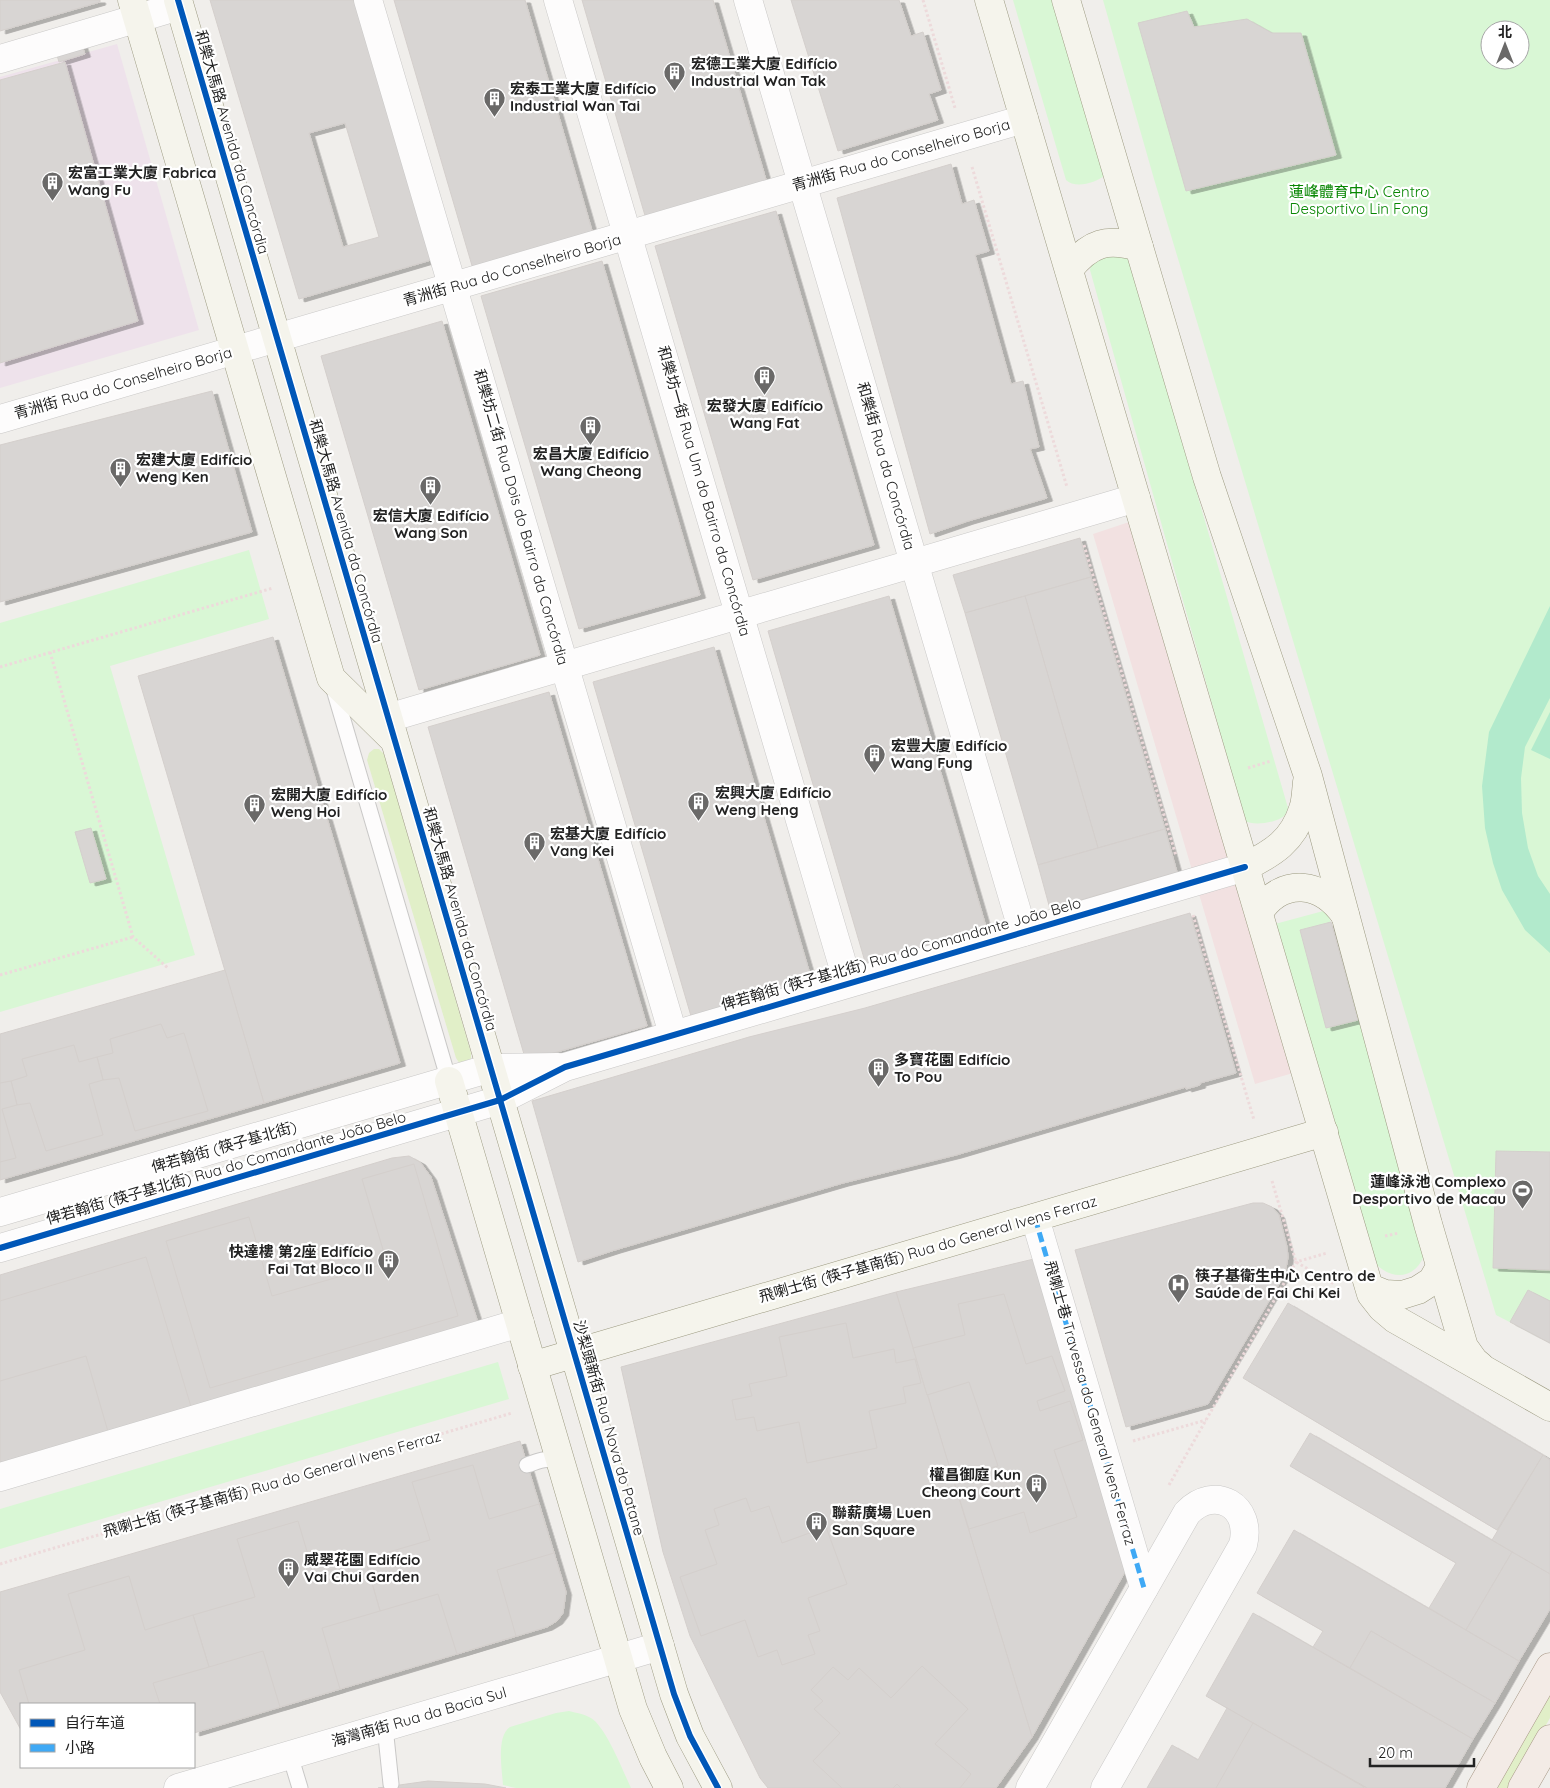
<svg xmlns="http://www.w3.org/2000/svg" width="1550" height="1788" viewBox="0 0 1550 1788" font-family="Quicksand,'Noto Sans SC',sans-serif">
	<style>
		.commercial { fill: #f2e1e1 }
		.industrial { fill: #eee2eb }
		.grass { fill: #e1efc8 }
		.park { fill: #d9f7d5; fill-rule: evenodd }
		.pitch { fill: #b2eacc }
		.building { fill: #d8d5d3; stroke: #d4cfcc; fill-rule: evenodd; filter: url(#shadow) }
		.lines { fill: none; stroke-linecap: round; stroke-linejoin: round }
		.lane-casing { stroke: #c9c8c7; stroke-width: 17 }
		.street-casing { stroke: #c9c8c7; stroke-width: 29 }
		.secondary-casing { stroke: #9c9a81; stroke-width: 29 }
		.primary-casing { stroke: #a79886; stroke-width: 29 }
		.path { stroke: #eddadb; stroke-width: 3; stroke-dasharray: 2.5 2.5; stroke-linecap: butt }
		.lane { stroke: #fdfcfc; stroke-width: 15 }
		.street { stroke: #fdfcfc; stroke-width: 28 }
		.secondary { stroke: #f5f4ec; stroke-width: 28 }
		.primary { stroke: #f3ebe6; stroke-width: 28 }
		.quiet { stroke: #3fa9f5; stroke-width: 5; stroke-dasharray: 10 5; stroke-linecap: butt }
		.cycleway-casing { stroke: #fff; stroke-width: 9 }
		.cycleway { stroke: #0057b8; stroke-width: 6 }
		.labels { text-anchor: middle; stroke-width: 4.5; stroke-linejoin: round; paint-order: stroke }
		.poi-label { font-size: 15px; font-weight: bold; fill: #222; stroke: #fff; text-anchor: start }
		.street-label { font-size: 15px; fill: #222; stroke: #fff }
		.park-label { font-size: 15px; fill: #088703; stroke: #fff }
	</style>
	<defs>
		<filter id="shadow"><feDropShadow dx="5.5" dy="3" stdDeviation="0" flood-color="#0004"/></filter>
	</defs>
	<rect width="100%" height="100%" fill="#f0eeeb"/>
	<path class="commercial" d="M 1132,521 L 1293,1073 L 1255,1084 L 1093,534 Z"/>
	<path class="industrial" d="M 117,44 L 199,330 L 0,388 L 0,77 Z"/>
	<g class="grass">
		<path d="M 374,749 L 379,749 L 384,754 L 471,1053 L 471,1061 L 460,1064 L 456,1058 L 367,760 L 369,753 Z"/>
		<path d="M 1550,1690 L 1550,1718 L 1510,1788 L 1495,1788 Z"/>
	</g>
	<g class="park">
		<path d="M 1013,0 L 1056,0 L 1105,175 C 1096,183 1075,189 1066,180 Z"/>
		<path d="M 1103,0 L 1550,0 L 1550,1343 L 1496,1315 L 1154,179 ZM 1490,30 L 1520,30 L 1520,60 L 1490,60 Z"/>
		<path d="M 1128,255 L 1288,808 C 1287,810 1286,813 1285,815 C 1278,823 1253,826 1245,821 L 1090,270 L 1091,265 L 1097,257 Z"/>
		<path d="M 249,550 L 269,619 L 110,666 L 195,955 L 0,1012 L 0,623 Z"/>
		<path d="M 1327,910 L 1426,1249 C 1419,1279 1392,1283 1373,1261 L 1275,924 Z"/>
		<path d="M 498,1362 L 509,1399 L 0,1549 L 0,1509 Z"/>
		<path d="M 569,1711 C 577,1713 584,1714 591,1718 C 606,1727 623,1771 631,1788 L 516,1788 L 503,1785 C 502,1770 496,1736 510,1727 L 556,1713 Z"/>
	</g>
	<g class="pitch">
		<path d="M 1550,606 L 1550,698 L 1525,747 L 1521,778 L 1522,813 L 1528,848 L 1538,876 L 1550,894 L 1550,953 L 1525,930 L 1502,890 L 1493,863 L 1485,828 L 1482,786 L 1489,732 Z"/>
		<path d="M 1550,712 L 1550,759 L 1531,750 Z"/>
	</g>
	<g class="building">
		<path d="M 0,0 L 100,0 L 100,2 L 0,31 Z"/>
		<path d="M 210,0 L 354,0 L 431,260 L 299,299 ZM 345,123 L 379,237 L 343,247 L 309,133 Z"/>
		<path d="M 394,0 L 525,0 L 593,234 L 473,269 Z"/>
		<path d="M 582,0 L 713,0 L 767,183 L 646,219 Z"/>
		<path d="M 791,0 L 899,0 L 911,36 L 923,32 L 941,90 L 929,94 L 938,120 L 838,151 Z"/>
		<path d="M 1187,11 L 1194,27 L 1247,19 L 1272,33 L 1301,33 L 1336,155 L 1186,191 L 1138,23 Z"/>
		<path d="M 82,45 L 85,54 L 59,62 L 56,52 Z"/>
		<path d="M 65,62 L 138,321 L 0,363 L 0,80 Z"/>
		<path d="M 951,164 L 962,204 L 974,200 L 989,251 L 975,255 L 1011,384 L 1023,381 L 1039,447 L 1030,449 L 1047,498 L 968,521 L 930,534 L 837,198 Z"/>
		<path d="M 776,211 L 874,545 L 753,580 L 655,246 Z"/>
		<path d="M 602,261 L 700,595 L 579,629 L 481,296 Z"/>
		<path d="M 442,321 L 540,655 L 419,690 L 321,356 Z"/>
		<path d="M 212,391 L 252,532 L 0,602 L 0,445 Z"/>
		<path d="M 1080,538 L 1091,577 L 965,613 L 953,575 Z"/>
		<path d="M 1091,577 L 1165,829 L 1098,848 L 1025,596 Z"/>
		<path d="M 889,596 L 987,930 L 866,965 L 768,631 Z"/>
		<path d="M 1025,596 L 1098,848 L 1038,865 L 965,613 Z"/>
		<path d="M 273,637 L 400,1063 L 264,1103 L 138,676 Z"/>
		<path d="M 714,647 L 812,981 L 691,1016 L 593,682 Z"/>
		<path d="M 549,692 L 647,1026 L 526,1061 L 428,727 Z"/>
		<path d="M 91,828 L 106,879 L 90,883 L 75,832 Z"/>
		<path d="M 1165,829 L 1177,872 L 1050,909 L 1038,865 Z"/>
		<path d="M 1190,913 L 1236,1073 L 1200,1083 L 1200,1085 L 1186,1089 L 1186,1087 L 956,1155 L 843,1183 L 615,1250 L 578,1262 L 532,1101 L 749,1037 L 865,1008 Z"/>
		<path d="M 1331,922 L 1358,1020 L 1326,1028 L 1300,930 Z"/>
		<path d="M 225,970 L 264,1103 L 0,1180 L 0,1034 Z"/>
		<path d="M 161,1024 L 167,1038 L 184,1033 L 208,1111 L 135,1131 L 119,1078 L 103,1080 L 97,1057 L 113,1053 L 110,1039 Z"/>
		<path d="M 74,1045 L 79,1062 L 97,1057 L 103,1080 L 89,1084 L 103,1135 L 46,1151 L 30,1103 L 17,1105 L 11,1081 L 27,1076 L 22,1059 Z"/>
		<path d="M 11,1081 L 17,1105 L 2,1109 L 16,1158 L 0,1162 L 0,1083 Z"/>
		<path d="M 1496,1151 L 1550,1152 L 1550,1270 L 1493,1268 Z"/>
		<path d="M 409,1156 L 420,1162 L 431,1177 L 480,1329 L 0,1475 L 0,1275 L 392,1158 Z"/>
		<path d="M 414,1164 L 458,1316 L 210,1388 L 166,1241 L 249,1217 L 272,1296 L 387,1263 L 362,1179 Z"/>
		<path d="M 1253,1203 L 1263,1203 L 1272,1207 L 1279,1215 L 1287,1247 L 1288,1257 L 1285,1274 L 1208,1404 L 1126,1427 L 1075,1250 Z"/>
		<path d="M 146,1257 L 192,1410 L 109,1435 L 86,1356 L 0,1381 L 0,1301 Z"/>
		<path d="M 1038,1258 L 1130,1563 L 1032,1737 L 896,1292 Z"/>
		<path d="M 1528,1290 L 1550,1301 L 1550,1343 L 1510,1322 Z"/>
		<path d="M 896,1292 L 1032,1737 L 996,1788 L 768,1788 L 760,1778 L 690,1636 L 663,1552 L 621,1367 Z"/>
		<path d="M 1004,1294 L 1026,1364 L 1052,1356 L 1065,1391 L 1037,1401 L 1040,1411 L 1070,1401 L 1083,1440 L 1054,1450 L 1077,1517 L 1030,1533 L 1024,1512 L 969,1529 L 953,1478 L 998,1466 L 969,1382 L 927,1395 L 913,1348 L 965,1335 L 958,1304 Z"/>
		<path d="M 1288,1303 L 1543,1455 L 1497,1530 L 1243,1378 Z"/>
		<path d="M 846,1323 L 853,1358 L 894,1349 L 896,1363 L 915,1359 L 921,1383 L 903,1387 L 906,1403 L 869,1411 L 877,1448 L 807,1463 L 799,1422 L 757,1431 L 754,1417 L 736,1420 L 732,1400 L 752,1396 L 749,1384 L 787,1376 L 779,1337 Z"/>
		<path d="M 1310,1433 L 1512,1552 L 1466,1630 L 1429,1608 L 1456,1563 L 1290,1466 Z"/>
		<path d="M 520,1441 L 566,1592 L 563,1613 L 557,1621 L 547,1627 L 194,1733 L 194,1704 L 21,1704 L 21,1730 L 0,1692 L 0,1592 Z"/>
		<path d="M 1543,1455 L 1550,1460 L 1550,1574 L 1492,1540 Z"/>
		<path d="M 473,1465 L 489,1519 L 539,1504 L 554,1553 L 497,1570 L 516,1636 L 457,1654 L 438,1594 L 380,1611 L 365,1559 L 430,1540 L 412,1482 Z"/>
		<path d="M 746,1498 L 751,1512 L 769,1506 L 782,1543 L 826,1527 L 847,1584 L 808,1598 L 820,1631 L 808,1635 L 815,1654 L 782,1665 L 777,1650 L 758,1657 L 745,1620 L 701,1636 L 680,1577 L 717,1564 L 705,1530 L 719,1525 L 714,1509 Z"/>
		<path d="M 298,1521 L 314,1575 L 365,1559 L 380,1611 L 322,1628 L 340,1689 L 280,1707 L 263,1651 L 209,1667 L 193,1615 L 255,1597 L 237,1539 Z"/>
		<path d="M 1294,1530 L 1519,1661 L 1495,1703 L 1371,1631 L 1350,1668 L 1313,1647 L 1323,1631 L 1257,1593 Z"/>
		<path d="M 1512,1552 L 1550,1574 L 1550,1609 L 1519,1661 L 1466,1630 Z"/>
		<path d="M 129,1576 L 145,1630 L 193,1615 L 209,1667 L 153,1683 L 160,1704 L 29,1704 L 19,1670 L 85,1650 L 68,1594 Z"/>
		<path d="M 1253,1613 L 1473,1739 L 1445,1788 L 1367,1788 L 1206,1696 Z"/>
		<path d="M 1371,1631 L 1495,1703 L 1473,1739 L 1350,1668 Z"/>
		<path d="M 922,1666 L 968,1709 L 935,1744 L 971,1774 L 960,1788 L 901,1788 L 897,1784 L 893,1788 L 842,1788 L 813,1761 L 840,1733 L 814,1709 L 823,1701 L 811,1690 L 833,1667 L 848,1680 L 859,1668 L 891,1698 Z"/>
		<path d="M 1227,1708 L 1253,1723 L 1367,1788 L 1147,1788 L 1172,1745 L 1198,1760 Z"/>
		<path d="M 1253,1723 L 1364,1787 L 1363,1788 L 1216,1788 Z"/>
		<path d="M 428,1781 L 485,1784 L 506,1788 L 378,1788 Z"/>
	</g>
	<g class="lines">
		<defs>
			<g id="lane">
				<path d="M 333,686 L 449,1081"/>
				<path d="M 527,1465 C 542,1460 549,1455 562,1467"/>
				<path d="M 385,1727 L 391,1784"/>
				<path d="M 290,1755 L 300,1788"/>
			</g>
			<g id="street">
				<path d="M 368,0 L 673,1034"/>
				<path d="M 558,0 L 848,983"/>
				<path d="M 748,0 L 1023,932"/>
				<path d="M 0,59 L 179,6"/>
				<path d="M 0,419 L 1024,119"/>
				<path d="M 388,718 L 1136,498"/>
				<path d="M 0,1212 L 491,1068 L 558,1067"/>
				<path d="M 1035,1218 L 1144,1588"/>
				<path d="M 0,1248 L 500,1100 L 565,1067 L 1245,867"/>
				<path d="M 0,1477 L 520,1323"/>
				<path d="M 178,1788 L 660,1646"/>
				<path d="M 1030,1788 L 1187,1513 C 1215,1484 1253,1506 1243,1545 L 1105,1788"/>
			</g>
			<g id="secondary">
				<path d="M 132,0 L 331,678 L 393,739"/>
				<path d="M 178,0 L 674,1694 L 690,1736 L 718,1788"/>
				<path d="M 989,0 L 1371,1294 L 1382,1308 L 1395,1319 L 1550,1407"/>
				<path d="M 1066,0 L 1207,477 L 1308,776 L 1428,1224 L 1464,1347 L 1474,1361 L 1480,1366"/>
				<path d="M 1069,269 C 1091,242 1107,238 1139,247"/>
				<path d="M 1245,867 C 1273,853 1293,841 1303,809 C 1306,801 1306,790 1307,782"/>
				<path d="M 1259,912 C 1283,876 1322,882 1345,915"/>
				<path d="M 449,1081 L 633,1709 L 653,1757 L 669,1788"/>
				<path d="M 1370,1288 L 1385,1294 L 1402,1295 L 1418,1290 L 1432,1281 L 1440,1267"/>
				<path d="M 532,1366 L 1324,1132"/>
			</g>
			<g id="primary">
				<path d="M 1481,1788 L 1550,1667"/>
				<path d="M 1522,1788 L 1550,1739"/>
			</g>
		</defs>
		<use href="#lane" class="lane-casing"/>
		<use href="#street" class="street-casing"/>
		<use href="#secondary" class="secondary-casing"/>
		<use href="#primary" class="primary-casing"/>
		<g class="path">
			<path d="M 923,0 L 955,108"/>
			<path d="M 972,167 L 1067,487"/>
			<path d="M 1084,545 L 1176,856"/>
			<path d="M 50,652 L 133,937 L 169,969"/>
			<path d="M 0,667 L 273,588"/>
			<path d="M 1248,768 L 1271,761"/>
			<path d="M 1193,915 L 1254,1120"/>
			<path d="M 0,975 L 133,937"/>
			<path d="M 1272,1181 L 1296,1262 L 1334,1284"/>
			<path d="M 1385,1236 L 1399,1233"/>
			<path d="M 1133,1441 L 1206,1420"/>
			<path d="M 1169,1485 L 1296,1262 L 1327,1253"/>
			<path d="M 0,1564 L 512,1413"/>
		</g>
		<use href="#lane" class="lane"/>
		<use href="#street" class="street"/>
		<use href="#secondary" class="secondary"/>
		<use href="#primary" class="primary"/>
		<path class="quiet" d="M 1035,1218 L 1144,1588"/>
		<defs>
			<g id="cycleway">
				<path d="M 178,0 L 674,1694 L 690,1736 L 718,1788"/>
				<path d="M 0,1248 L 500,1100 L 565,1067 L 1245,867"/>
			</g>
		</defs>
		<use href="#cycleway" class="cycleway-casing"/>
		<use href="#cycleway" class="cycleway"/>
	</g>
	<defs>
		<symbol id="building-pin" viewBox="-11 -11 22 30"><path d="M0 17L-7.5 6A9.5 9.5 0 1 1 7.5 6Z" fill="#6a6968" stroke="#fff"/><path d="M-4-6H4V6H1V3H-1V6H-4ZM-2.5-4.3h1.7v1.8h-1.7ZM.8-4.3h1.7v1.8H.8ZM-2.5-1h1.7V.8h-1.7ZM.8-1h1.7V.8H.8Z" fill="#fff"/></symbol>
		<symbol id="stadium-pin" viewBox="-11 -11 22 30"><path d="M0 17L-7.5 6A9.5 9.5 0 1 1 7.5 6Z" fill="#6a6968" stroke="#fff"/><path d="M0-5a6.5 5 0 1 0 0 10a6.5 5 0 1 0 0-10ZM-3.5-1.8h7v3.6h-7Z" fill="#fff"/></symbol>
		<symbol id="hospital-pin" viewBox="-11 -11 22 30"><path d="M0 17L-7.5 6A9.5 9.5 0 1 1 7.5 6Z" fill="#6a6968" stroke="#fff"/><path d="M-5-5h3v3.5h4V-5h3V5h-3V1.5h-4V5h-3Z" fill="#fff"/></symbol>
	</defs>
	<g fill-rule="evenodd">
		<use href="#building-pin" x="662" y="60" width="25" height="34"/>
		<use href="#building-pin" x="482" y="86" width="25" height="34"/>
		<use href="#building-pin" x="40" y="170" width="25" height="34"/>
		<use href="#building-pin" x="752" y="364" width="25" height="34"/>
		<use href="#building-pin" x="578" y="414" width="25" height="34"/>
		<use href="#building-pin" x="108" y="456" width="25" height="34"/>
		<use href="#building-pin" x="418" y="474" width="25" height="34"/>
		<use href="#building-pin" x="862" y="742" width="25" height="34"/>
		<use href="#building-pin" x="686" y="790" width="25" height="34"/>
		<use href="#building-pin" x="242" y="792" width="25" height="34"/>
		<use href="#building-pin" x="522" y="830" width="25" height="34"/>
		<use href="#building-pin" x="866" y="1056" width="25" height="34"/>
		<use href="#stadium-pin" x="1510" y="1178" width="25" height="34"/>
		<use href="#building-pin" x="376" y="1248" width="25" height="34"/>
		<use href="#hospital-pin" x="1166" y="1272" width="25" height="34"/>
		<use href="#building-pin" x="1024" y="1472" width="25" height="34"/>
		<use href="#building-pin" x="804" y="1510" width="25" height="34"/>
		<use href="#building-pin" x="276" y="1556" width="25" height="34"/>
	</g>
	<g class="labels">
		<g class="poi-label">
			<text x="691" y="69">宏德工業大廈 Edifício<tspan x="691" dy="17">Industrial Wan Tak</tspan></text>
			<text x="510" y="94">宏泰工業大廈 Edifício<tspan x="510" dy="17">Industrial Wan Tai</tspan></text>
			<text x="68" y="178">宏富工業大廈 Fabrica<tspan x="68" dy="17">Wang Fu</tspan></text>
			<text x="765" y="411" text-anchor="middle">宏發大廈 Edifício<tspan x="765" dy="17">Wang Fat</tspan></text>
			<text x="591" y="459" text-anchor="middle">宏昌大廈 Edifício<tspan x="591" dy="17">Wang Cheong</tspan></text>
			<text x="136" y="465">宏建大廈 Edifício<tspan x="136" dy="17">Weng Ken</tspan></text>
			<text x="431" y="521" text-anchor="middle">宏信大廈 Edifício<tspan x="431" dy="17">Wang Son</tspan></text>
			<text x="891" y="751">宏豐大廈 Edifício<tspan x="891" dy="17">Wang Fung</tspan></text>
			<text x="715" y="798">宏興大廈 Edifício<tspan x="715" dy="17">Weng Heng</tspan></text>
			<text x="271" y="800">宏開大廈 Edifício<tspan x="271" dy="17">Weng Hoi</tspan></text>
			<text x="550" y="839">宏基大廈 Edifício<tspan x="550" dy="17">Vang Kei</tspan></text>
			<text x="894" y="1065">多寶花園 Edifício<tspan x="894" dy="17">To Pou</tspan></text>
			<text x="1506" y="1187" text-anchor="end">蓮峰泳池 Complexo<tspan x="1506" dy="17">Desportivo de Macau</tspan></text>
			<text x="373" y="1257" text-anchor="end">快達樓 第2座 Edifício<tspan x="373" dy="17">Fai Tat Bloco II</tspan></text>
			<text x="1195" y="1281">筷子基衛生中心 Centro de<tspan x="1195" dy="17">Saúde de Fai Chi Kei</tspan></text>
			<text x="1021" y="1480" text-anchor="end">權昌御庭 Kun<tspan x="1021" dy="17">Cheong Court</tspan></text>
			<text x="832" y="1518">聯薪廣場 Luen<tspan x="832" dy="17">San Square</tspan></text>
			<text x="304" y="1565">威翠花園 Edifício<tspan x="304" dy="17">Vai Chui Garden</tspan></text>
		</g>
		<g class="street-label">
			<text transform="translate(232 142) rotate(74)" y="5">和樂大馬路 Avenida da Concórdia</text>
			<text transform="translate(901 155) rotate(-16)" y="5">青洲街 Rua do Conselheiro Borja</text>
			<text transform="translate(512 270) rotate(-16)" y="5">青洲街 Rua do Conselheiro Borja</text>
			<text transform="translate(123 383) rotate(-16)" y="5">青洲街 Rua do Conselheiro Borja</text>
			<text transform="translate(886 466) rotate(74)" y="5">和樂街 Rua da Concórdia</text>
			<text transform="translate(704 491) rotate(74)" y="5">和樂坊一街 Rua Um do Bairro da Concórdia</text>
			<text transform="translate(521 517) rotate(74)" y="5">和樂坊二街 Rua Dois do Bairro da Concórdia</text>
			<text transform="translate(346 531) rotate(74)" y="5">和樂大馬路 Avenida da Concórdia</text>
			<text transform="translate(460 919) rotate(74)" y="5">和樂大馬路 Avenida da Concórdia</text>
			<text transform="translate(901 954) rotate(-16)" y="5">俾若翰街 (筷子基北街) Rua do Comandante João Belo</text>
			<text transform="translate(224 1147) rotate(-16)" y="5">俾若翰街 (筷子基北街)</text>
			<text transform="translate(226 1168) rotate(-16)" y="5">俾若翰街 (筷子基北街) Rua do Comandante João Belo</text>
			<text transform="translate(928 1249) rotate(-16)" y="5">飛喇士街 (筷子基南街) Rua do General Ivens Ferraz</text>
			<text transform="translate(1090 1403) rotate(74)" y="5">飛喇士巷 Travessa do General Ivens Ferraz</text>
			<text transform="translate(609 1428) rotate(74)" y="5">沙梨頭新街 Rua Nova do Patane</text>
			<text transform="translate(272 1484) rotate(-16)" y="5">飛喇士街 (筷子基南街) Rua do General Ivens Ferraz</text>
			<text transform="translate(419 1717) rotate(-16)" y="5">海灣南街 Rua da Bacia Sul</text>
		</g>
		<g class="park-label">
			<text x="1359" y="197">蓮峰體育中心 Centro<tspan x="1359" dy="17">Desportivo Lin Fong</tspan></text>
		</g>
	</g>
	<rect x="20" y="1703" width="175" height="65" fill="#ffffff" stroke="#a7a7a7"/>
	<rect x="30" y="1719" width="25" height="8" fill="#0057b8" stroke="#a7a7a7"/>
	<text x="65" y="1728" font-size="15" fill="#222222">自行车道</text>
	<rect x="30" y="1744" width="25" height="8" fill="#3fa9f5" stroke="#a7a7a7"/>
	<text x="65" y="1753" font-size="15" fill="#222222">小路</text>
	<g transform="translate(1505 45)"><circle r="24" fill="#ffffff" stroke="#a7a7a7"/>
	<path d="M0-4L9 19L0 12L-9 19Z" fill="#6a6968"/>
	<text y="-8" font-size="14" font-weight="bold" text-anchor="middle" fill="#222222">北</text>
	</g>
	<path d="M1370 1758v8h104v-8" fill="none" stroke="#222222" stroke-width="2.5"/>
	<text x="1378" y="1758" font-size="15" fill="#222222" stroke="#ffffff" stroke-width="4" paint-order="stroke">20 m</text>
</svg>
